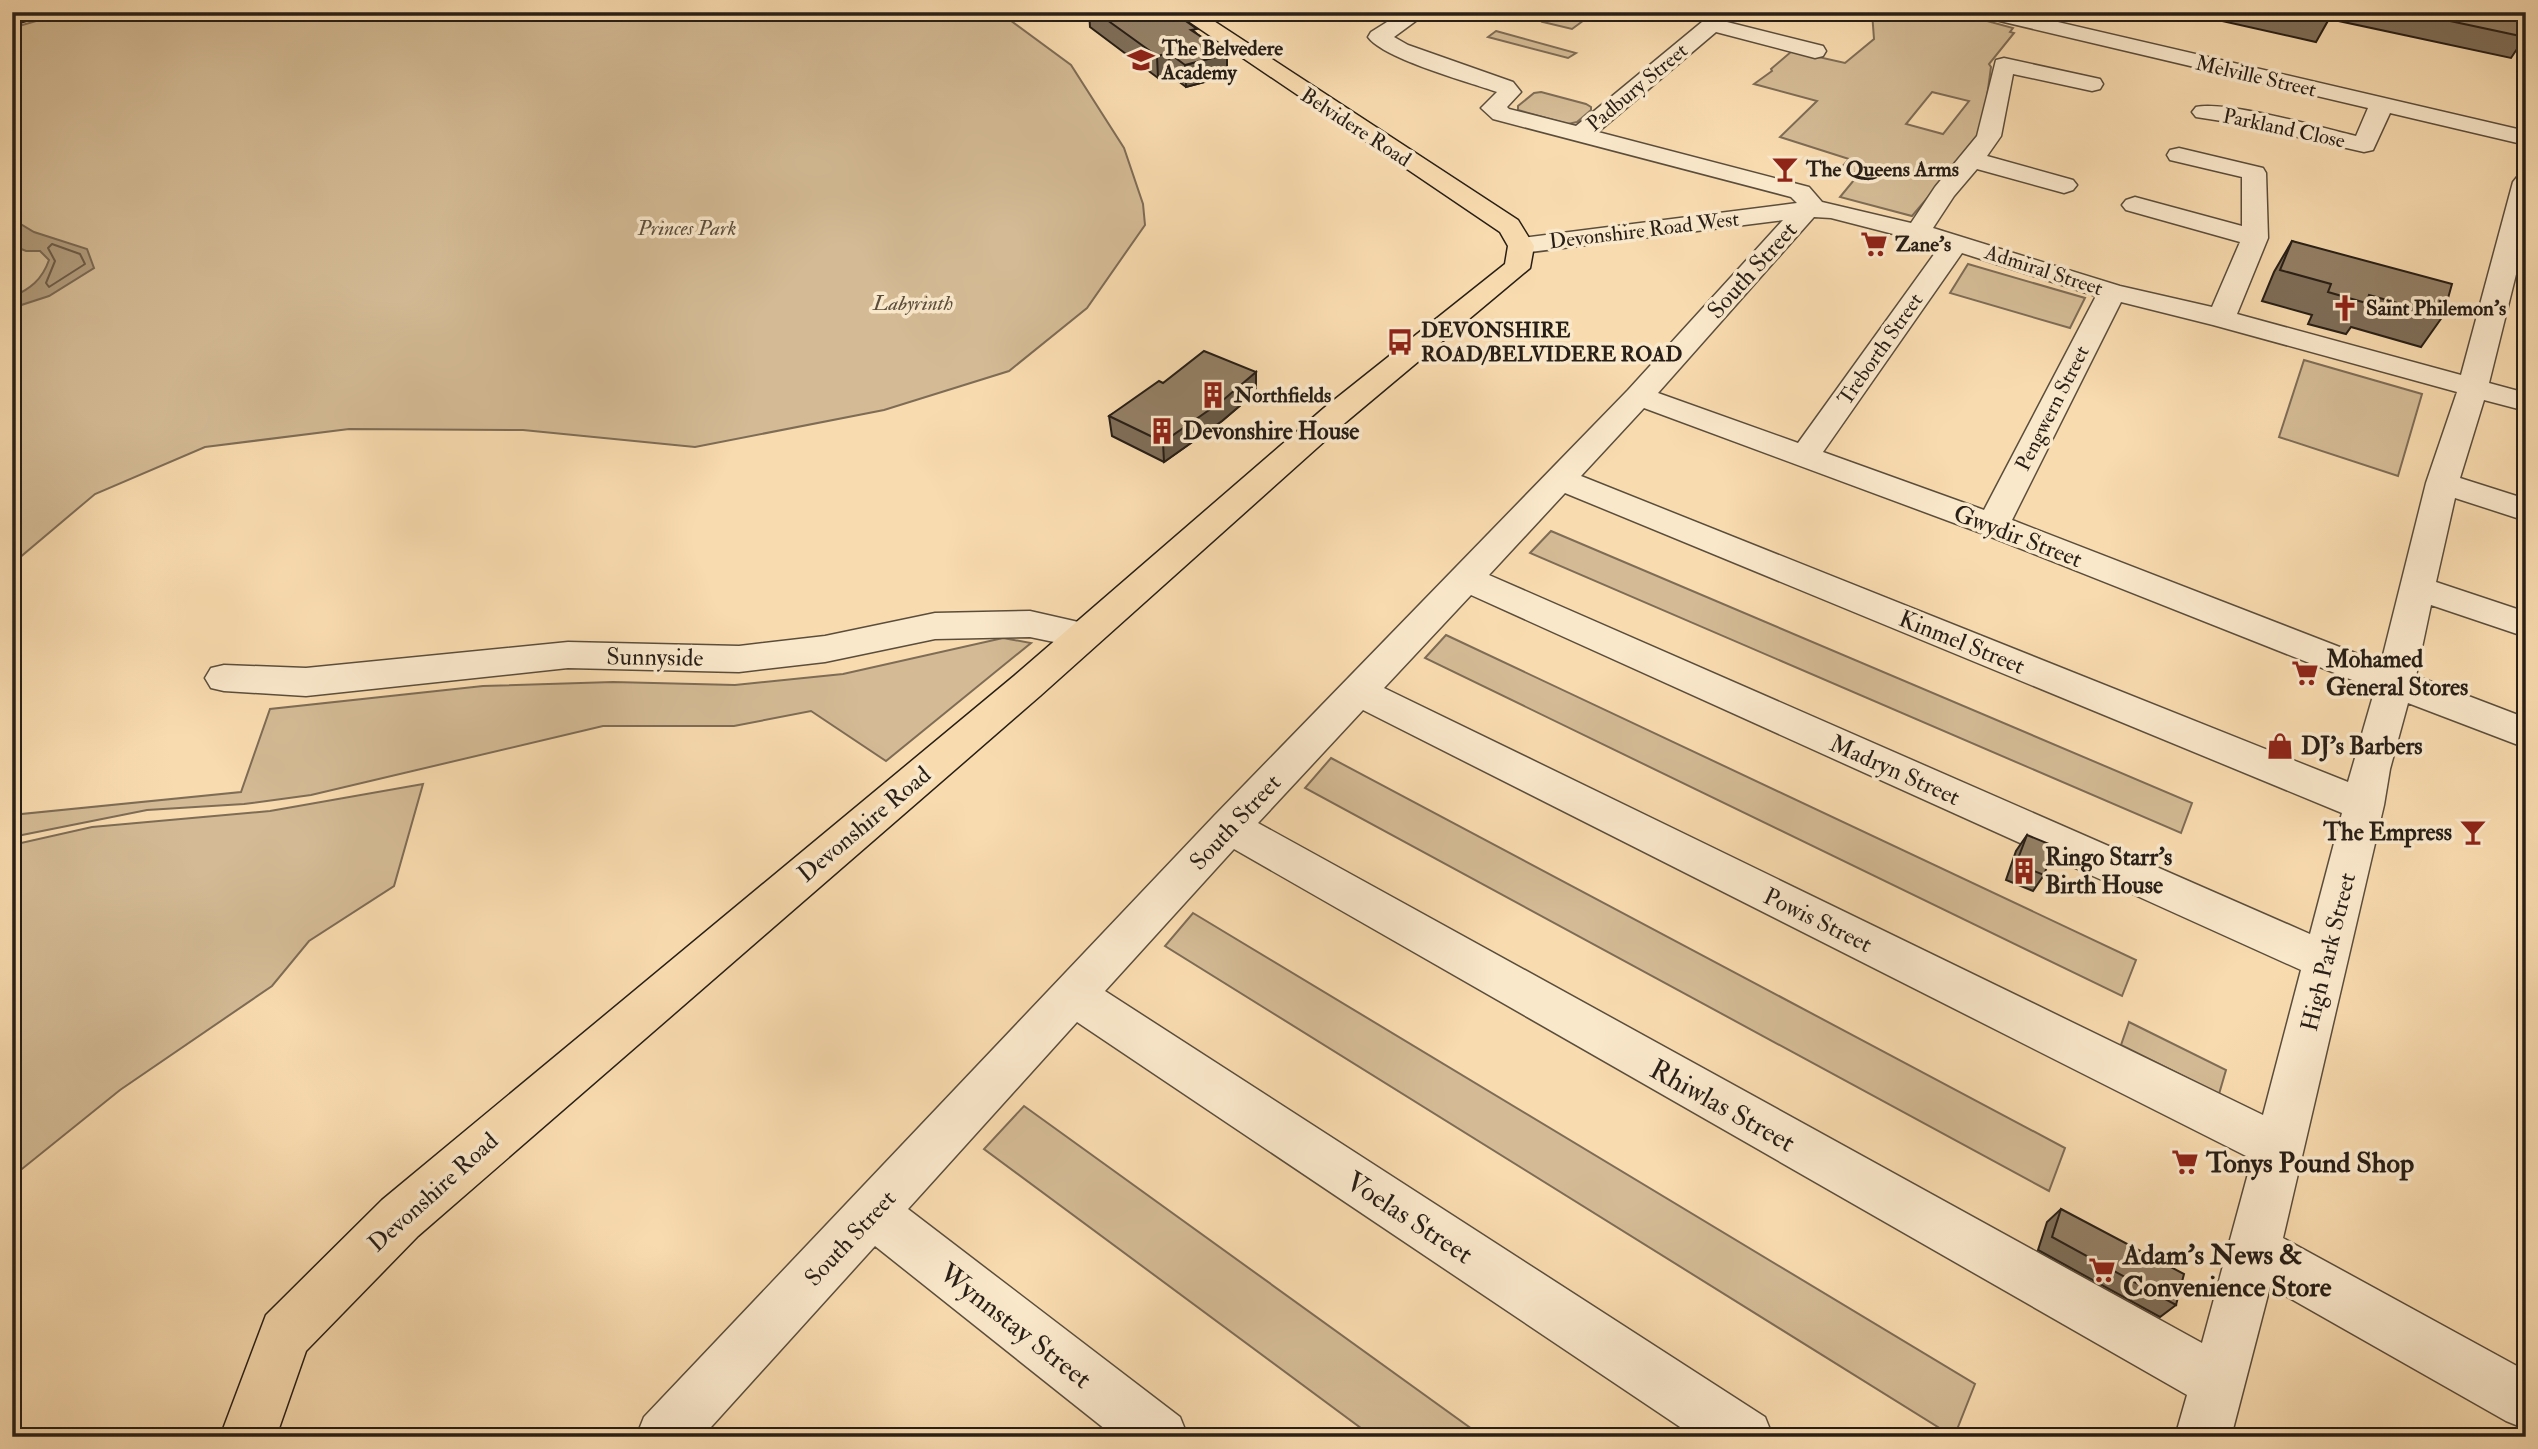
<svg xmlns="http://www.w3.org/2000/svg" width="2538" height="1449" viewBox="0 0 2538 1449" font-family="'IM FELL Double Pica',serif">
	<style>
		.green { fill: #d4bb95; stroke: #7e6c56; stroke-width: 2; fill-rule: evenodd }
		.water { fill: #b19b7b; stroke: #7a6953; stroke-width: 2 }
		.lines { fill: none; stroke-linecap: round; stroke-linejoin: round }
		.shore { stroke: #6c5c48; stroke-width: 2 }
		.minor-casing { stroke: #5b4d3c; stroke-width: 3 }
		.major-casing { stroke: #271e16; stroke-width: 3 }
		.minor { fill: #fae8cb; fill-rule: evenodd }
		.major { fill: #f8dbaf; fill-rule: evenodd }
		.wall { fill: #7f6e58; stroke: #271e16; stroke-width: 2 }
		.shaded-wall { fill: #685a47; stroke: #271e16; stroke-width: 2 }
		.building { fill: #948066; stroke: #271e16; stroke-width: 2 }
		.labels { text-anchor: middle; stroke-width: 7; stroke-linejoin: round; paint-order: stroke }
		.far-poi-label { font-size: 21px; font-weight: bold; fill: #271e16; stroke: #fae8cb; text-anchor: start }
		.far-street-label { font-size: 21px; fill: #271e16; stroke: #fae8cb }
		.far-park-label { font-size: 21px; font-style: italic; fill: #5b4d3c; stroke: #fae8cb }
		.street-label { font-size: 24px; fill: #271e16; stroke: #fae8cb }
		.poi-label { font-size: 24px; font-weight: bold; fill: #271e16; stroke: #fae8cb; text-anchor: start }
		.near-street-label { font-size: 28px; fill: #271e16; stroke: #fae8cb }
		.near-poi-label { font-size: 28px; font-weight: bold; fill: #271e16; stroke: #fae8cb; text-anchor: start }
	</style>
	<rect width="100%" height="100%" fill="#f8dbaf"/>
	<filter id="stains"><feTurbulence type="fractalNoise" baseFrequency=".00286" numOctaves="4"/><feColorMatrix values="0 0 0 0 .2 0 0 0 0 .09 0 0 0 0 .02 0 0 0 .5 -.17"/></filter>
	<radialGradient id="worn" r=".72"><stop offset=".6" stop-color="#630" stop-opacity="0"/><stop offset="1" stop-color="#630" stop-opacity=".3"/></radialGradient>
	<g class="green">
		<path d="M 67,12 L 999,12 L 1071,65 L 1124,148 L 1143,204 L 1145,225 L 1087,308 L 1009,371 L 884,410 L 695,447 L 523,430 L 349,429 L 205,447 L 95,494 L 12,564 L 12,28 Z"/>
		<path d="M 1557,12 L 1595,12 L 1572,29 L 1543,22 Z"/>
		<path d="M 1872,12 L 1954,12 L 2013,28 L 2010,32 L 2014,33 L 1989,64 L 1991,67 L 1982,134 L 1912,216 L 1840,197 L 1859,174 L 1841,168 L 1849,159 L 1780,137 L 1817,101 L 1754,84 L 1772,71 L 1771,69 L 1792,51 L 1845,63 L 1874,39 ZM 1932,92 L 1969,101 L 1943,134 L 1906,124 Z"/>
		<path d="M 1496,31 L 1576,53 L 1568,58 L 1488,37 Z"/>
		<path d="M 1541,92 L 1586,104 L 1591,107 L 1591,110 L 1577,122 L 1568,124 L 1518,110 L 1518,106 L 1534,93 Z"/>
		<path d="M 1968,264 L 2085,298 L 2070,328 L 1950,293 Z"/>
		<path d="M 2304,360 L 2422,394 L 2398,476 L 2279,437 Z"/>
		<path d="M 1551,531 L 2192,803 L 2181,833 L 1530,553 Z"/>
		<path d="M 1446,635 L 2136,960 L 2122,996 L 1425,658 Z"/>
		<path d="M 1003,638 L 1031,643 L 886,761 L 811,711 L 734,726 L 603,726 L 311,795 L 244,804 L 147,810 L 12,837 L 12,815 L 241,792 L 270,709 L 483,686 L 613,682 L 735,685 L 843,674 Z"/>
		<path d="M 1331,758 L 2065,1148 L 2049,1191 L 1305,788 Z"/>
		<path d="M 423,784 L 394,886 L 309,941 L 272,986 L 120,1090 L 12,1177 L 12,845 L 92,827 L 270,811 Z"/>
		<path d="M 1193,913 L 1975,1384 L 1954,1437 L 1165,946 Z"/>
		<path d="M 2129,1022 L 2226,1070 L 2219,1094 L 2121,1045 Z"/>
		<path d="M 1024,1106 L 1483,1437 L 1373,1437 L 984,1149 Z"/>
	</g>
	<path class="water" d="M 12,196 L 16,198 L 14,220 L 34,232 L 87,249 L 94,268 L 49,296 L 12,308 L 12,297 C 30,289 42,280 49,260 L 40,251 L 26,251 L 12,245 Z"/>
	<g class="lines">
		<path class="shore" d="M 52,244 L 80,254 L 85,264 L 49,287 L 46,283 L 55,261 L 48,248 Z"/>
		<defs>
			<g id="minor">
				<path d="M 1403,12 L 1428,12 L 1394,37 L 1408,45 L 1513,82 L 1521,92 L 1507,107 L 1509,109 L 1576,126 L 1714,12 L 1737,12 L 1727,22 L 1823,46 L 1826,51 L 1823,56 L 1815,58 L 1716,32 L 1598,132 L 1809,187 L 1822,202 L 1911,223 L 1935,187 L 1977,136 L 1996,60 L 2004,58 L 2100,79 L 2103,84 L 2100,89 L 2092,91 L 2013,74 L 2001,136 L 1987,156 L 2073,180 L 2077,185 L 2073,190 L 2064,193 L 1977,169 L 1954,196 L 1933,228 L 2120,286 L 2212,307 L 2240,242 L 2126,210 L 2122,205 L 2126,200 L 2135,197 L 2242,226 L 2242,177 L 2170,160 L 2167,155 L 2170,150 L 2179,148 L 2263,168 L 2266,173 L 2268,238 L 2237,314 L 2461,375 L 2513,182 L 2517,177 L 2526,175 L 2526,234 L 2489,383 L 2526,393 L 2526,411 L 2484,400 L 2460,478 L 2526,499 L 2526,521 L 2455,498 L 2436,582 L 2526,612 L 2526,637 L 2431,605 L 2416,676 L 2526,718 L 2526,748 L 2408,703 L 2390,769 L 2384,805 L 2283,1238 L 2526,1371 L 2526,1429 L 2506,1421 L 2270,1287 L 2231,1437 L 2175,1437 L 2187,1395 L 1234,849 L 1105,991 L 1765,1417 L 1773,1437 L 1695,1437 L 1077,1022 L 908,1209 L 1180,1417 L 1188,1437 L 1115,1437 L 875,1246 L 702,1437 L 636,1437 L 644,1417 L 1214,816 L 1628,390 L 1783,220 L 1523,253 L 1514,251 L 1510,245 L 1514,239 L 1797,203 L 1791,197 L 1493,119 L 1481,108 L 1497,92 C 1469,82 1384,59 1368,37 L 1371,32 ZM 1814,217 L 1831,218 L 1940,246 L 1798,443 L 1658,393 ZM 1962,253 L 2096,296 L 1984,510 L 1823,452 ZM 2121,302 L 2213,325 L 2457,392 L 2426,483 L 2381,663 L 2012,520 ZM 1644,408 L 1981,533 L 2375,689 L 2348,782 L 1581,476 ZM 1565,493 L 2342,813 L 2310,934 L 1489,575 ZM 1471,595 L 2301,970 L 2263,1115 L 1384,688 ZM 1363,710 L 2252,1159 L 2202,1343 L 1258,823 Z"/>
				<path d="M 1977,12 L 2015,12 L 2526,131 L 2526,145 L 2390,113 L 2373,150 L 2364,152 L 2241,124 L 2196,117 L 2192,112 L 2196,107 C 2225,100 2322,128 2356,136 L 2368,108 L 1987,18 L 1980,16 Z"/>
				<path d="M 1030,611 L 1096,626 L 1101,635 L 1096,644 L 1083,648 L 1030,637 L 935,639 L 825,662 L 739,672 L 568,668 L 306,696 L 224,691 L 211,688 L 205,678 L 211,668 L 224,665 L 306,668 L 568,642 L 739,646 L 825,636 L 935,613 Z"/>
			</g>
			<g id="major">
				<path d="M 12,12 L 44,12 L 41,16 L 12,25 Z"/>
				<path d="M 1175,12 L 1200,12 L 1518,220 L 1534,246 L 1530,268 L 1346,422 L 1040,696 L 418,1236 L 306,1351 L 276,1437 L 220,1437 L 266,1315 L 382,1200 L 1014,676 L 1324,408 L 1505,264 L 1508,246 L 1500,232 Z"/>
			</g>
		</defs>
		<use href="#minor" class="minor-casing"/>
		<use href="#major" class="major-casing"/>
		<use href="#minor" class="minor"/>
		<use href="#major" class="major"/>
	</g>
	<g class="wall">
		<path d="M 1089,12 L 1173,12 L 1197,34 L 1227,54 L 1227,76 L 1186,87 L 1170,75 L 1158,78 L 1090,27 Z"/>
		<path d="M 2182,12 L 2526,12 L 2525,37 L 2511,58 L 2329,19 L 2316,42 Z"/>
		<path d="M 2292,241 L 2443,316 L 2421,347 L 2351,327 L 2346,334 L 2308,324 L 2312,315 L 2262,301 L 2274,272 Z"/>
		<path d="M 1256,372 L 1256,392 L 1222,421 L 1164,462 L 1112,436 L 1109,416 L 1163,383 Z"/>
		<path d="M 2027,835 L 2044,875 L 2033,891 L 2006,880 L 2016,851 Z"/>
		<path d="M 2061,1209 L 2176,1305 L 2160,1317 L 2038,1250 L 2047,1222 Z"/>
	</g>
	<g class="shaded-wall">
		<path d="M 1169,53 L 1170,75 L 1158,78 L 1157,56 Z"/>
		<path d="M 1227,54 L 1227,76 L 1186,87 L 1185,65 Z"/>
		<path d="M 1256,372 L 1256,392 L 1222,421 L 1164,462 L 1163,442 Z"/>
	</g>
	<g class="building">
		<path d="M 1096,12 L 1173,12 L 1197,29 L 1191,30 L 1227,54 L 1185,65 L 1169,53 L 1157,56 Z"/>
		<path d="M 2287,12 L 2332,12 L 2327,21 Z"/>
		<path d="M 2408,12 L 2526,12 L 2526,33 L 2525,37 Z"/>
		<path d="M 2292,241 L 2452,284 L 2443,316 L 2369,295 L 2366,303 L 2328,292 L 2331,284 L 2280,270 Z"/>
		<path d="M 1204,351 L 1256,372 L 1222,401 L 1163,442 L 1109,416 L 1159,381 L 1163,383 Z"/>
		<path d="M 2027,835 L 2054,846 L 2044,875 L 2016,864 Z"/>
		<path d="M 2061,1209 L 2184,1274 L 2176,1305 L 2052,1237 Z"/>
	</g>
	<defs>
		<symbol id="school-bare" viewBox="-9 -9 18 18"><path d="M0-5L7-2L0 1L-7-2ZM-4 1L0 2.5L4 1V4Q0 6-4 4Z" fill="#8f2418" stroke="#fae8cb" stroke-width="2.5" paint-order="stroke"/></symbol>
		<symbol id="bar-bare" viewBox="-9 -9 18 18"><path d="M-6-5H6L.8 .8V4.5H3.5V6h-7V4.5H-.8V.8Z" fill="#8f2418" stroke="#fae8cb" stroke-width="2.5" paint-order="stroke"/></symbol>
		<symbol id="supermarket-bare" viewBox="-9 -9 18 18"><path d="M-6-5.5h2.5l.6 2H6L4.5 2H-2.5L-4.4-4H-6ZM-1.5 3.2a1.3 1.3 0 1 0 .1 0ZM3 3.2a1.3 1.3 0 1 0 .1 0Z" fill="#8f2418" stroke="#fae8cb" stroke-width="2.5" paint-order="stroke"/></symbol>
		<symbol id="church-bare" viewBox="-9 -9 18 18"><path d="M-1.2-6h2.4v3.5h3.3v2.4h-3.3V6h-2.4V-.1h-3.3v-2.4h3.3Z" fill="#8f2418" stroke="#fae8cb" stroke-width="2.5" paint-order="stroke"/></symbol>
		<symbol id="bus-bare" viewBox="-9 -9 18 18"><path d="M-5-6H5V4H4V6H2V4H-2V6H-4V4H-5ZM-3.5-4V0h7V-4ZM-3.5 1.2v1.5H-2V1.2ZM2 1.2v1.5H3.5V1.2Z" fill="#8f2418" stroke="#fae8cb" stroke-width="2.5" paint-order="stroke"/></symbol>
		<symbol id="building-bare" viewBox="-9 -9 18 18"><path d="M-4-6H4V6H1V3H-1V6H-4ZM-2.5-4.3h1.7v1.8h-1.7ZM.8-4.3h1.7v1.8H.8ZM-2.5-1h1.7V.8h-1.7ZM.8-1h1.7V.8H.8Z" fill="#8f2418" stroke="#fae8cb" stroke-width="2.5" paint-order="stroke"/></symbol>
		<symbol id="shop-bare" viewBox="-9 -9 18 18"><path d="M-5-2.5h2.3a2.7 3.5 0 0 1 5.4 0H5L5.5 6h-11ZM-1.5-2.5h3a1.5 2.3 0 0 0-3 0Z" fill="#8f2418" stroke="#fae8cb" stroke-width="2.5" paint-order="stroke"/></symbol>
	</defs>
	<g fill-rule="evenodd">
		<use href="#school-bare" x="1122" y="41" width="38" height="38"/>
		<use href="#bar-bare" x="1766" y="150" width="38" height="38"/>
		<use href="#supermarket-bare" x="1855" y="225" width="38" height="38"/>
		<use href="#church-bare" x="2326" y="289" width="38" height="38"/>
		<use href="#bus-bare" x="1381" y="323" width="38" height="38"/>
		<use href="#building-bare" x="1194" y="376" width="38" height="38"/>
		<use href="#building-bare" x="1143" y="412" width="38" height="38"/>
		<use href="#supermarket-bare" x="2286" y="654" width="38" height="38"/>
		<use href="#shop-bare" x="2261" y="727" width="38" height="38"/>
		<use href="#bar-bare" x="2454" y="813" width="38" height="38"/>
		<use href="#building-bare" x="2005" y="852" width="38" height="38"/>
		<use href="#supermarket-bare" x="2166" y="1143" width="38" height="38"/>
		<use href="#supermarket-bare" x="2083" y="1251" width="38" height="38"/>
	</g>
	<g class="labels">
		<g class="far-poi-label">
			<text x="1162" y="55">The Belvedere<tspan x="1162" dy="24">Academy</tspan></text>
			<text x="1806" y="176">The Queens Arms</text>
			<text x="1895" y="251">Zane's</text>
			<text x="2366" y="315">Saint Philemon's</text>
			<text x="1421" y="337">DEVONSHIRE<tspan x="1421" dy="24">ROAD/BELVIDERE ROAD</tspan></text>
			<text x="1234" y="402">Northfields</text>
		</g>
		<g class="far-street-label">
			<text transform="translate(2256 76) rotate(13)" y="7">Melville Street</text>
			<text transform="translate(1637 87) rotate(-40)" y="7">Padbury Street</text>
			<text transform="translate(1356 127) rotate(33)" y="7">Belvidere Road</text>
			<text transform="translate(2284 128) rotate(12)" y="7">Parkland Close</text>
			<text transform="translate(1644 230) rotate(-7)" y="7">Devonshire Road West</text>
			<text transform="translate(2044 270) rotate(18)" y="7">Admiral Street</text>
			<text transform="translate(1880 349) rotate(-55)" y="7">Treborth Street</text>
			<text transform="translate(2052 408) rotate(-63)" y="7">Pengwern Street</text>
		</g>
		<g class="far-park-label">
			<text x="687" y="235">Princes Park</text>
			<text x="913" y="310">Labyrinth</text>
		</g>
		<g class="street-label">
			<text transform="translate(1752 270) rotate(-48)" y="8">South Street</text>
			<text transform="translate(2018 536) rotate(21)" y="8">Gwydir Street</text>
			<text transform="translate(1962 642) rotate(22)" y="8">Kinmel Street</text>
			<text transform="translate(655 657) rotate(1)" y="8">Sunnyside</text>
			<text transform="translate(1895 770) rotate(24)" y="8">Madryn Street</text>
			<text transform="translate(1235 822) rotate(-47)" y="8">South Street</text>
			<text transform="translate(864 824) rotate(-40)" y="8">Devonshire Road</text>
			<text transform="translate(1818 920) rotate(26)" y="8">Powis Street</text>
			<text transform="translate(2328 952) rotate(-76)" y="8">High Park Street</text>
			<text transform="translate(433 1192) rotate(-42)" y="8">Devonshire Road</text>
			<text transform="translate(850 1238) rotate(-47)" y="8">South Street</text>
		</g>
		<g class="poi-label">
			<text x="1183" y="439">Devonshire House</text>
			<text x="2326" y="667">Mohamed<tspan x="2326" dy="28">General Stores</tspan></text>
			<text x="2301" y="754">DJ's Barbers</text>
			<text x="2452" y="840" text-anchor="end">The Empress</text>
			<text x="2045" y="865">Ringo Starr's<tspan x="2045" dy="28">Birth House</tspan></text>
		</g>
		<g class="near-street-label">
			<text transform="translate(1723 1105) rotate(29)" y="10">Rhiwlas Street</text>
			<text transform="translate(1410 1217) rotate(33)" y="10">Voelas Street</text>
			<text transform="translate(1016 1325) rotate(38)" y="10">Wynnstay Street</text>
		</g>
		<g class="near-poi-label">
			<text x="2206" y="1172">Tonys Pound Shop</text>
			<text x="2123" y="1264">Adam's News &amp;<tspan x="2123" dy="32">Convenience Store</tspan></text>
		</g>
	</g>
	<rect width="2538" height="1449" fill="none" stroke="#f8dbaf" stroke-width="42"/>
	<rect x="14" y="14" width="2510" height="1421" fill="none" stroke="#271e16" stroke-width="3.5"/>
	<rect x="21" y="21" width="2496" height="1407" fill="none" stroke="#271e16" stroke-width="2"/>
	<rect width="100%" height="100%" filter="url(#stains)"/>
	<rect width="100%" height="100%" fill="url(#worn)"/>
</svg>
